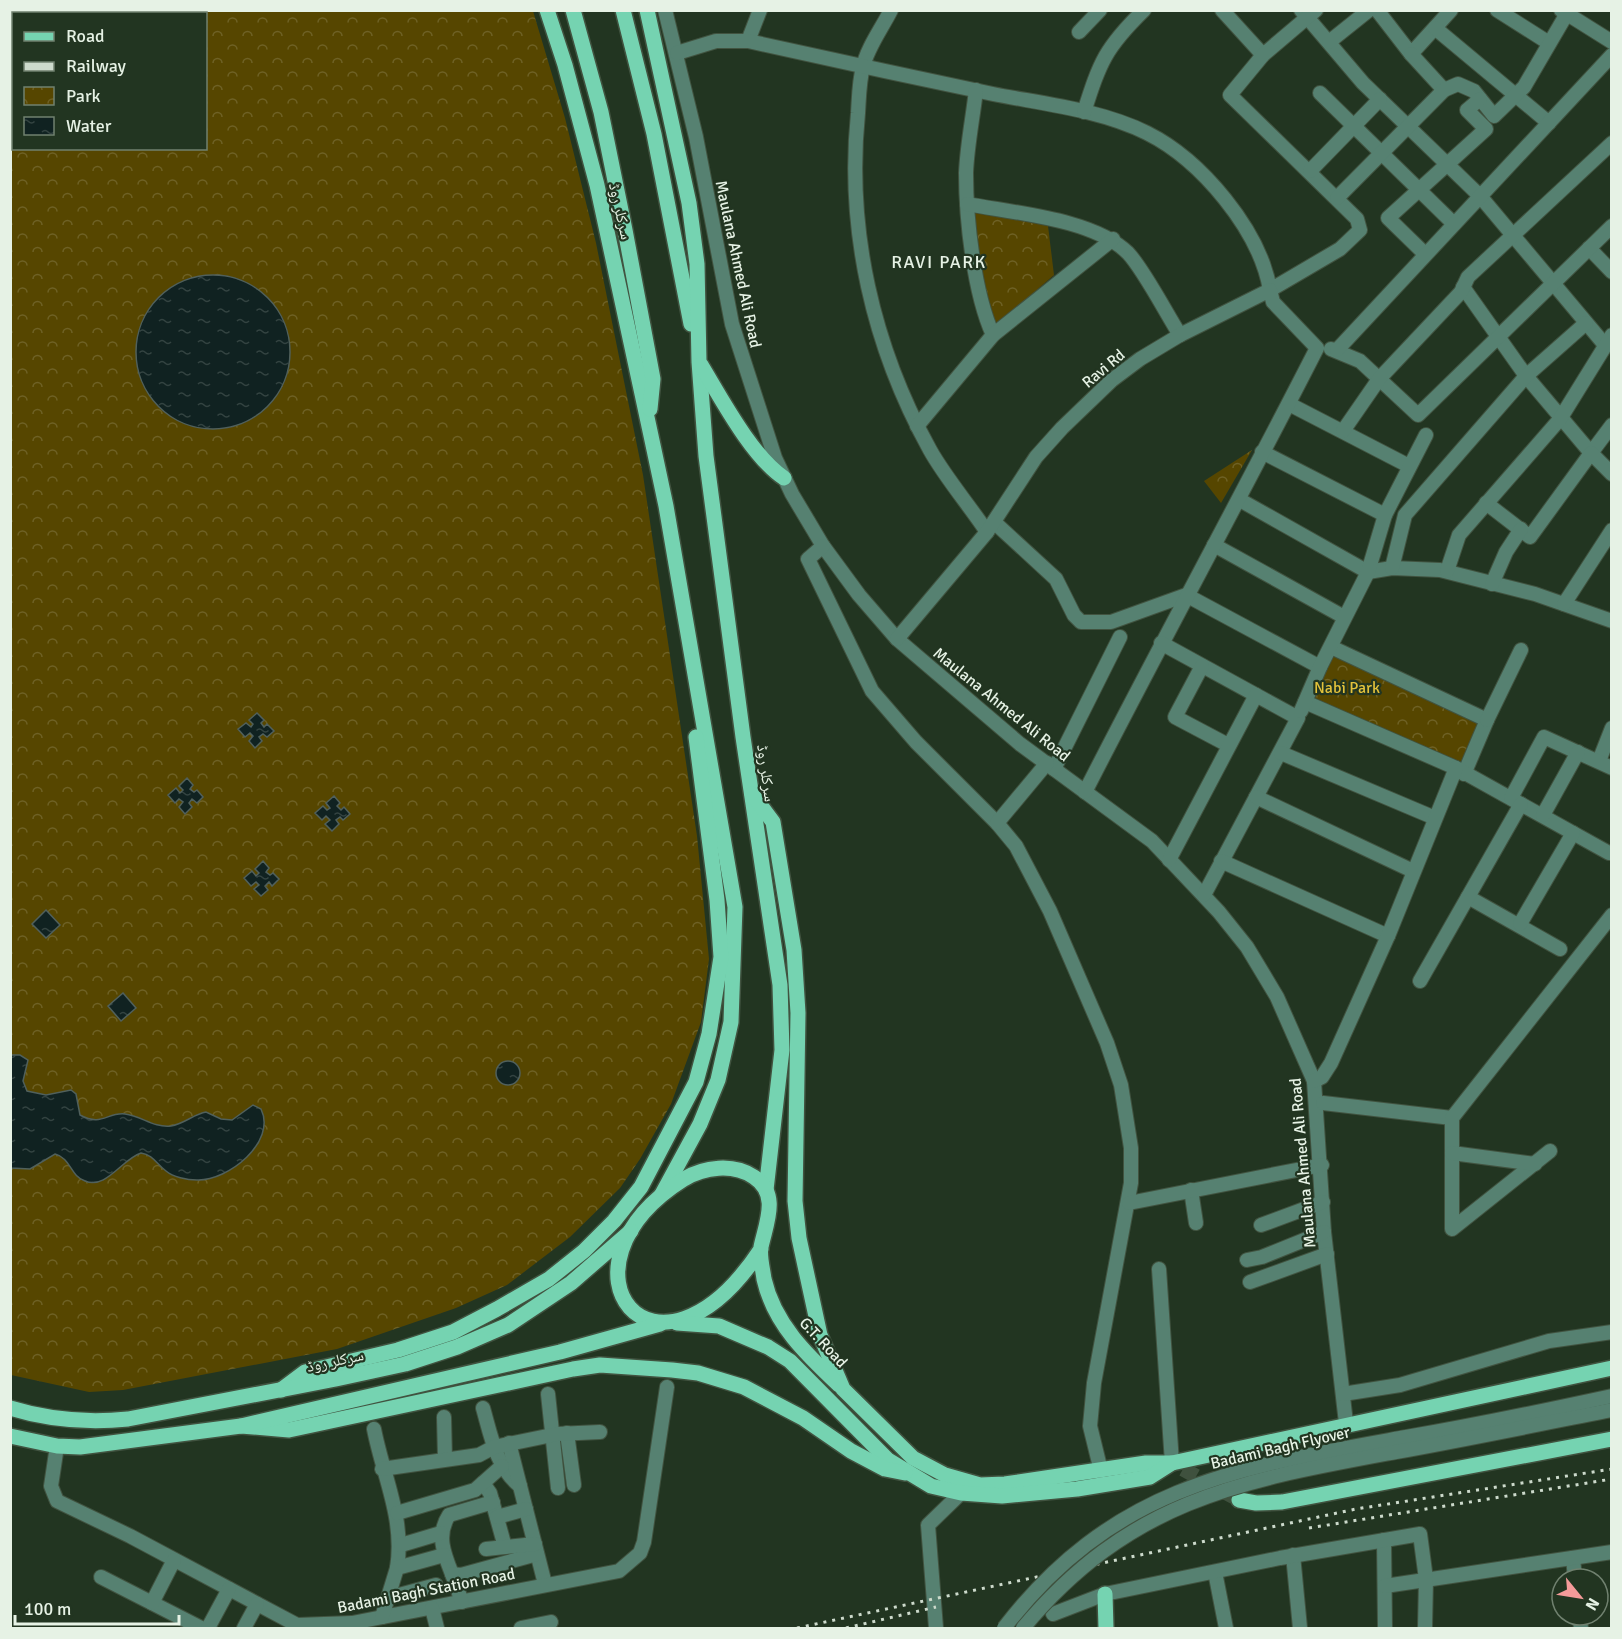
<svg xmlns="http://www.w3.org/2000/svg" width="1622" height="1639" viewBox="0 0 1622 1639" font-family="Signika,'Noto Naskh Arabic',sans-serif">
	<style>
		.park { fill: url(#park-crowns); fill-rule: evenodd }
		.water { fill: url(#water-ripples); stroke: #50605c; stroke-width: 1.5 }
		.lines { fill: none; stroke-linecap: round; stroke-linejoin: round }
		.major-tunnel { stroke: #3f513e; stroke-width: 15; stroke-dasharray: 15 8; stroke-linecap: butt }
		.minor-casing { stroke: #415340; stroke-width: 16 }
		.major-casing { stroke: #415340; stroke-width: 18 }
		.minor { stroke: #568171; stroke-width: 14 }
		.major { stroke: #75d3b1; stroke-width: 15 }
		.rail { stroke: #cddacc; stroke-width: 3; stroke-dasharray: 3 6; stroke-linecap: butt }
		.minor-bridge-casing { stroke: #415340; stroke-width: 16; stroke-linecap: butt }
		.minor-bridge { stroke: #568171; stroke-width: 14 }
		.labels { text-anchor: middle; stroke-width: 4.5; stroke-linejoin: round; paint-order: stroke }
		.street-label { font-size: 16px; fill: #e6f2e5; stroke: #223521 }
		.park-label { font-size: 16px; fill: #e3c23b; stroke: #223521 }
		.neighbourhood-label { font-size: 18px; letter-spacing: 1.5px; fill: #e6f2e5; stroke: #223521 }
	</style>
	<defs>
		<pattern id="park-crowns" width="20" height="18" patternUnits="userSpaceOnUse" patternTransform="scale(1.5)"><rect width="20" height="18" fill="#564600"/><path d="M2 6a3 3 0 1 1 6 0M12 15a3 3 0 1 1 6 0" fill="none" stroke="#6e6125"/></pattern>
		<pattern id="water-ripples" width="26" height="14" patternUnits="userSpaceOnUse" patternTransform="scale(1.5)"><rect width="26" height="14" fill="#102221"/><path d="M2 4q2-2 4 0t4 0M15 11q2-2 4 0t4 0" fill="none" stroke="#334341"/></pattern>
	</defs>
	<rect width="100%" height="100%" fill="#223521"/>
	<g class="park">
		<path d="M 10,11 L 533,11 L 565,118 L 596,243 L 643,475 L 697,836 L 709,959 L 701,1022 L 671,1104 L 640,1159 L 620,1188 L 570,1237 L 507,1285 L 456,1308 L 337,1349 L 123,1390 L 89,1392 L 11,1375 ZM 14,14 L 206,14 L 206,148 L 14,148 Z"/>
		<path d="M 971,209 L 1048,226 L 1054,275 L 994,327 L 985,309 Z"/>
		<path d="M 1252,450 L 1221,503 L 1204,481 Z"/>
		<path d="M 1331,652 L 1482,721 L 1461,764 L 1308,698 Z"/>
	</g>
	<g class="water">
		<circle cx="213" cy="352" r="77"/>
		<path d="M 257,713 L 264,720 L 261,723 L 264,727 L 267,724 L 274,731 L 267,737 L 263,734 L 259,737 L 262,741 L 255,748 L 249,741 L 253,736 L 250,733 L 245,737 L 238,729 L 246,723 L 251,727 L 253,724 L 249,720 Z"/>
		<path d="M 187,778 L 193,785 L 190,789 L 194,792 L 197,790 L 203,797 L 197,803 L 192,799 L 189,803 L 192,807 L 185,814 L 179,807 L 183,802 L 179,799 L 175,803 L 168,795 L 176,788 L 180,793 L 183,790 L 179,786 Z"/>
		<path d="M 334,796 L 340,803 L 337,806 L 341,810 L 344,807 L 350,814 L 343,820 L 340,817 L 336,820 L 339,824 L 332,831 L 325,824 L 330,820 L 326,816 L 322,820 L 315,813 L 323,806 L 327,810 L 330,808 L 326,803 Z"/>
		<path d="M 263,861 L 269,868 L 266,872 L 270,875 L 273,873 L 279,879 L 272,886 L 269,882 L 265,886 L 268,890 L 261,896 L 254,889 L 259,885 L 256,882 L 251,886 L 244,878 L 252,871 L 256,876 L 259,873 L 255,869 Z"/>
		<path d="M 46,910 L 60,925 L 46,938 L 32,924 Z"/>
		<path d="M 123,993 L 136,1008 L 121,1021 L 108,1006 Z"/>
		<path d="M 10,1055 L 20,1055 L 28,1060 L 23,1081 L 27,1091 L 46,1095 L 71,1090 L 76,1094 L 80,1115 C 102,1127 107,1112 125,1114 C 142,1116 153,1128 171,1126 C 184,1124 194,1114 206,1112 L 221,1119 L 232,1120 L 253,1105 L 261,1109 C 277,1142 228,1181 197,1180 C 187,1180 173,1177 166,1171 C 156,1164 154,1155 141,1153 C 122,1159 106,1190 85,1181 C 70,1176 71,1158 55,1154 L 30,1169 L 11,1168 Z"/>
		<circle cx="508" cy="1073" r="12"/>
	</g>
	<g class="lines">
		<path class="major-tunnel" d="M 1183,1469 L 1234,1497"/>
		<defs>
			<g id="minor">
				<path d="M 665,10 L 696,137 L 732,324 L 775,458 L 792,494 L 823,546 L 859,595 L 897,639 L 1020,744 L 1152,841 L 1219,912 L 1247,947 L 1277,997 L 1314,1081 L 1324,1232 L 1346,1423"/>
				<path d="M 891,10 C 882,28 867,48 863,67 C 859,82 859,98 858,113 C 846,230 873,347 930,450 C 945,477 969,505 987,532"/>
				<path d="M 1222,10 L 1263,55"/>
				<path d="M 1301,10 L 1363,83 L 1480,196 L 1605,345"/>
				<path d="M 1377,10 L 1411,54 L 1451,10"/>
				<path d="M 1497,10 L 1549,43"/>
				<path d="M 1561,10 L 1612,42"/>
				<path d="M 1435,28 L 1549,123"/>
				<path d="M 1079,32 L 1100,10"/>
				<path d="M 748,41 L 760,10"/>
				<path d="M 1329,42 L 1369,10"/>
				<path d="M 677,53 L 716,41 L 748,41 C 830,59 911,77 993,94 C 1044,104 1101,110 1147,133 C 1201,160 1260,230 1270,290 L 1340,249 L 1360,230 L 1357,219 L 1230,95 L 1263,55 L 1316,10"/>
				<path d="M 1411,54 L 1444,90"/>
				<path d="M 976,90 C 973,117 967,146 966,173 C 966,220 974,293 993,335"/>
				<path d="M 1320,93 L 1454,224"/>
				<path d="M 1084,112 C 1100,62 1105,48 1144,10"/>
				<path d="M 1310,171 L 1380,99"/>
				<path d="M 1337,198 L 1444,90 L 1458,84 L 1474,91 L 1494,116 L 1524,87 L 1569,10"/>
				<path d="M 967,204 C 1014,213 1094,219 1128,253 C 1144,270 1166,313 1180,335"/>
				<path d="M 1589,248 L 1612,272"/>
				<path d="M 1425,254 L 1388,218 L 1486,129 L 1467,110 L 1480,99"/>
				<path d="M 1463,287 L 1526,376 L 1591,453 L 1612,425"/>
				<path d="M 1331,349 L 1360,361 L 1418,415 L 1612,226"/>
				<path d="M 1337,350 L 1612,55"/>
				<path d="M 1289,404 L 1409,466"/>
				<path d="M 917,426 L 993,335 L 1113,239"/>
				<path d="M 1343,431 L 1379,379 L 1461,292 L 1468,277 L 1612,143"/>
				<path d="M 1262,452 L 1385,515"/>
				<path d="M 1240,500 L 1368,572 L 1392,568 L 1440,570 L 1535,594 L 1612,621"/>
				<path d="M 1486,503 L 1530,537 L 1591,453 L 1612,474"/>
				<path d="M 994,522 L 1056,579 L 1074,615 L 1081,622 L 1111,622 L 1186,595 L 1320,667"/>
				<path d="M 1214,545 L 1344,617"/>
				<path d="M 823,546 L 808,559 L 872,691 L 916,742 L 997,823 L 1016,846 L 1050,911 L 1107,1043 L 1121,1085 L 1131,1148 L 1131,1183 L 1094,1383 L 1090,1426 L 1101,1471"/>
				<path d="M 1392,568 L 1405,515 L 1526,376 L 1586,323"/>
				<path d="M 1447,571 L 1459,535 L 1560,419 L 1612,335"/>
				<path d="M 1492,584 L 1506,552 L 1521,529"/>
				<path d="M 1564,604 L 1612,530"/>
				<path d="M 897,639 L 987,532 L 1036,457 L 1062,428 L 1112,380 L 1140,359 L 1180,335 L 1270,290 L 1273,302 L 1317,348 C 1241,497 1161,643 1085,792"/>
				<path d="M 1161,643 L 1298,718 L 1204,895"/>
				<path d="M 1331,647 L 1487,720 L 1464,774"/>
				<path d="M 1202,666 L 1175,717 L 1228,745"/>
				<path d="M 1305,702 L 1456,768 L 1609,853"/>
				<path d="M 1301,711 L 1320,667 L 1368,572 L 1385,515 L 1426,435"/>
				<path d="M 1487,720 L 1521,650"/>
				<path d="M 1281,753 L 1435,818"/>
				<path d="M 1599,761 L 1612,728"/>
				<path d="M 1054,769 L 1120,637"/>
				<path d="M 1256,797 L 1413,871"/>
				<path d="M 1511,798 L 1544,737 L 1612,768"/>
				<path d="M 1543,815 L 1578,752"/>
				<path d="M 997,823 L 1047,763"/>
				<path d="M 1169,860 L 1256,695"/>
				<path d="M 1221,861 L 1388,936"/>
				<path d="M 1468,897 L 1560,949"/>
				<path d="M 1520,924 L 1573,833"/>
				<path d="M 1420,981 L 1521,804"/>
				<path d="M 1314,1081 L 1322,1077 L 1331,1063 L 1388,936 L 1456,768"/>
				<path d="M 1323,1103 L 1452,1118"/>
				<path d="M 1550,1151 L 1452,1229 L 1452,1118 L 1612,915"/>
				<path d="M 1452,1153 L 1535,1164"/>
				<path d="M 1191,1190 L 1196,1223"/>
				<path d="M 1129,1203 L 1322,1165"/>
				<path d="M 1261,1225 L 1323,1202"/>
				<path d="M 1247,1260 L 1262,1257 L 1324,1232"/>
				<path d="M 1159,1269 L 1172,1463"/>
				<path d="M 1250,1282 L 1327,1254"/>
				<path d="M 548,1394 L 558,1488"/>
				<path d="M 1343,1394 L 1400,1385 L 1549,1341 L 1612,1332"/>
				<path d="M 483,1408 C 491,1436 496,1467 520,1486"/>
				<path d="M 444,1417 L 445,1459"/>
				<path d="M 374,1429 C 383,1476 405,1519 397,1568"/>
				<path d="M 567,1433 L 574,1485"/>
				<path d="M 509,1443 L 545,1584"/>
				<path d="M 57,1446 L 51,1486 L 57,1501 L 130,1536 L 297,1625 L 352,1623 L 619,1571 L 640,1553 L 644,1542 L 667,1387"/>
				<path d="M 382,1469 L 479,1455 L 494,1447 L 557,1434 L 600,1432"/>
				<path d="M 483,1483 L 490,1493 L 505,1547"/>
				<path d="M 493,1502 L 449,1515 C 436,1535 444,1554 452,1574 L 461,1575 L 537,1554"/>
				<path d="M 397,1513 L 475,1490 L 502,1466"/>
				<path d="M 497,1517 L 526,1509"/>
				<path d="M 1384,1540 L 1385,1628"/>
				<path d="M 401,1545 L 441,1533"/>
				<path d="M 486,1549 L 535,1544"/>
				<path d="M 1293,1555 L 1300,1628"/>
				<path d="M 1573,1558 L 1575,1579"/>
				<path d="M 1215,1572 L 1226,1628"/>
				<path d="M 452,1574 L 462,1602"/>
				<path d="M 101,1577 L 201,1628"/>
				<path d="M 1385,1586 L 1612,1552"/>
				<path d="M 388,1598 L 436,1585"/>
				<path d="M 152,1603 L 174,1560"/>
				<path d="M 432,1608 L 437,1628"/>
				<path d="M 1053,1614 L 1105,1594 L 1280,1558 L 1420,1534 L 1426,1579 L 1425,1628"/>
				<path d="M 1579,1615 L 1581,1628"/>
				<path d="M 382,1617 L 397,1568 L 444,1555"/>
				<path d="M 208,1628 L 229,1589"/>
				<path d="M 244,1628 L 257,1604"/>
				<path d="M 521,1628 L 551,1622"/>
				<path d="M 936,1628 L 928,1525 L 961,1493"/>
			</g>
			<g id="major">
				<path d="M 547,10 L 565,65 L 597,185 L 650,431 L 666,506 L 735,907 L 731,1022 L 718,1080 L 700,1124 L 662,1194"/>
				<path d="M 573,10 L 601,112 L 625,230 L 653,379 L 650,409"/>
				<path d="M 623,10 L 654,134 L 691,324"/>
				<path d="M 647,10 L 689,203 L 697,264 L 699,362 L 706,456 L 743,737 L 780,985 L 782,1050 L 766,1190"/>
				<path d="M 701,365 C 721,398 752,457 784,478"/>
				<path d="M 752,794 L 773,822 L 794,950 L 798,1013 L 795,1201 L 799,1238 L 820,1335 L 843,1389 L 913,1458 L 945,1475 L 980,1485 L 1005,1484 L 1146,1463 L 1172,1463 L 1612,1368"/>
				<path d="M 761,1249 C 655,1410 543,1268 684,1179 C 704,1167 733,1163 754,1177 C 780,1194 766,1223 761,1247 C 759,1256 763,1270 764,1279 C 774,1324 807,1355 839,1385"/>
				<path d="M 677,1323 L 719,1326 L 768,1347 L 790,1361 L 888,1460 L 931,1486 L 961,1493 L 1002,1496 L 1077,1489 L 1150,1477 L 1172,1463"/>
				<path d="M 281,1390 L 305,1372 L 398,1350 L 453,1332 L 497,1309 L 549,1279 L 584,1251 L 614,1221 L 641,1187 L 696,1082 L 709,1034 L 721,957 L 717,900 L 696,737"/>
				<path d="M 10,1408 C 49,1420 88,1423 128,1419 L 336,1379 L 405,1364 L 457,1347 L 508,1325 L 571,1283 L 631,1231"/>
				<path d="M 241,1426 L 289,1430 L 573,1369 L 600,1365 L 672,1370 L 698,1373 L 744,1387 L 803,1418 L 851,1451 L 885,1469 L 905,1473"/>
				<path d="M 10,1436 L 57,1446 L 80,1447 L 241,1426 L 560,1352 L 660,1324"/>
				<path d="M 1239,1500 L 1256,1503 L 1282,1502 L 1612,1439"/>
				<path d="M 1105,1594 L 1106,1628"/>
			</g>
		</defs>
		<use href="#minor" class="minor-casing"/>
		<use href="#major" class="major-casing"/>
		<use href="#minor" class="minor"/>
		<use href="#major" class="major"/>
		<g class="rail">
			<path d="M 1309,1528 L 1612,1479"/>
			<path d="M 797,1628 L 1356,1509 L 1612,1469"/>
			<path d="M 846,1628 L 936,1607"/>
		</g>
		<defs>
			<g id="minor-bridge">
				<path d="M 1004,1628 C 1114,1485 1239,1467 1406,1437 C 1475,1425 1543,1411 1612,1396"/>
				<path d="M 1023,1628 C 1131,1499 1240,1481 1396,1452 C 1468,1439 1540,1424 1612,1410"/>
			</g>
		</defs>
		<use href="#minor-bridge" class="minor-bridge-casing"/>
		<use href="#minor-bridge" class="minor-bridge"/>
	</g>
	<g class="labels">
		<g class="street-label">
			<text transform="translate(621 211) rotate(77)" y="6">سرکلر روڈ</text>
			<text transform="translate(739 264) rotate(78)" y="6">Maulana Ahmed Ali Road</text>
			<text transform="translate(1103 368) rotate(-40)" y="6">Ravi Rd</text>
			<text transform="translate(1002 704) rotate(39)" y="6">Maulana Ahmed Ali Road</text>
			<text transform="translate(767 773) rotate(82)" y="6">سرکلر روڈ</text>
			<text transform="translate(1302 1163) rotate(-95)" y="6">Maulana Ahmed Ali Road</text>
			<text transform="translate(824 1342) rotate(47)" y="6">G.T. Road</text>
			<text transform="translate(335 1360) rotate(-12)" y="6">سرکلر روڈ</text>
			<text transform="translate(1280 1447) rotate(-13)" y="6">Badami Bagh Flyover</text>
			<text transform="translate(426 1590) rotate(-11)" y="6">Badami Bagh Station Road</text>
		</g>
		<g class="park-label">
			<text x="1347" y="693">Nabi Park</text>
		</g>
		<g class="neighbourhood-label">
			<text x="939" y="268">RAVI PARK</text>
		</g>
	</g>
	<rect width="1622" height="1639" fill="none" stroke="#e6f2e5" stroke-width="24"/>
	<rect x="12" y="12" width="195" height="138" fill="#223521" stroke="#70816f" stroke-width="1.5"/>
	<rect x="24" y="32" width="30" height="9" fill="#75d3b1" stroke="#70816f" stroke-width="1.5"/>
	<text x="66" y="42" font-size="18" fill="#e6f2e5">Road</text>
	<rect x="24" y="62" width="30" height="9" fill="#cddacc" stroke="#70816f" stroke-width="1.5"/>
	<text x="66" y="72" font-size="18" fill="#e6f2e5">Railway</text>
	<rect x="24" y="87" width="30" height="18" fill="url(#park-crowns)" stroke="#70816f" stroke-width="1.5"/>
	<text x="66" y="102" font-size="18" fill="#e6f2e5">Park</text>
	<rect x="24" y="117" width="30" height="18" fill="url(#water-ripples)" stroke="#70816f" stroke-width="1.5"/>
	<text x="66" y="132" font-size="18" fill="#e6f2e5">Water</text>
	<g transform="translate(1580 1597) rotate(120)"><circle r="28" fill="#223521" stroke="#70816f" stroke-width="1.5"/>
	<path d="M0-4.5L10 22L0 15L-10 22Z" fill="#f59b9a"/>
	<text y="-9" font-size="16" font-weight="bold" text-anchor="middle" fill="#e6f2e5">N</text>
	</g>
	<path d="M15 1615v9h164v-9" fill="none" stroke="#e6f2e5" stroke-width="3"/>
	<text x="24" y="1615" font-size="18" fill="#e6f2e5" stroke="#223521" stroke-width="4.5" paint-order="stroke">100 m</text>
</svg>
